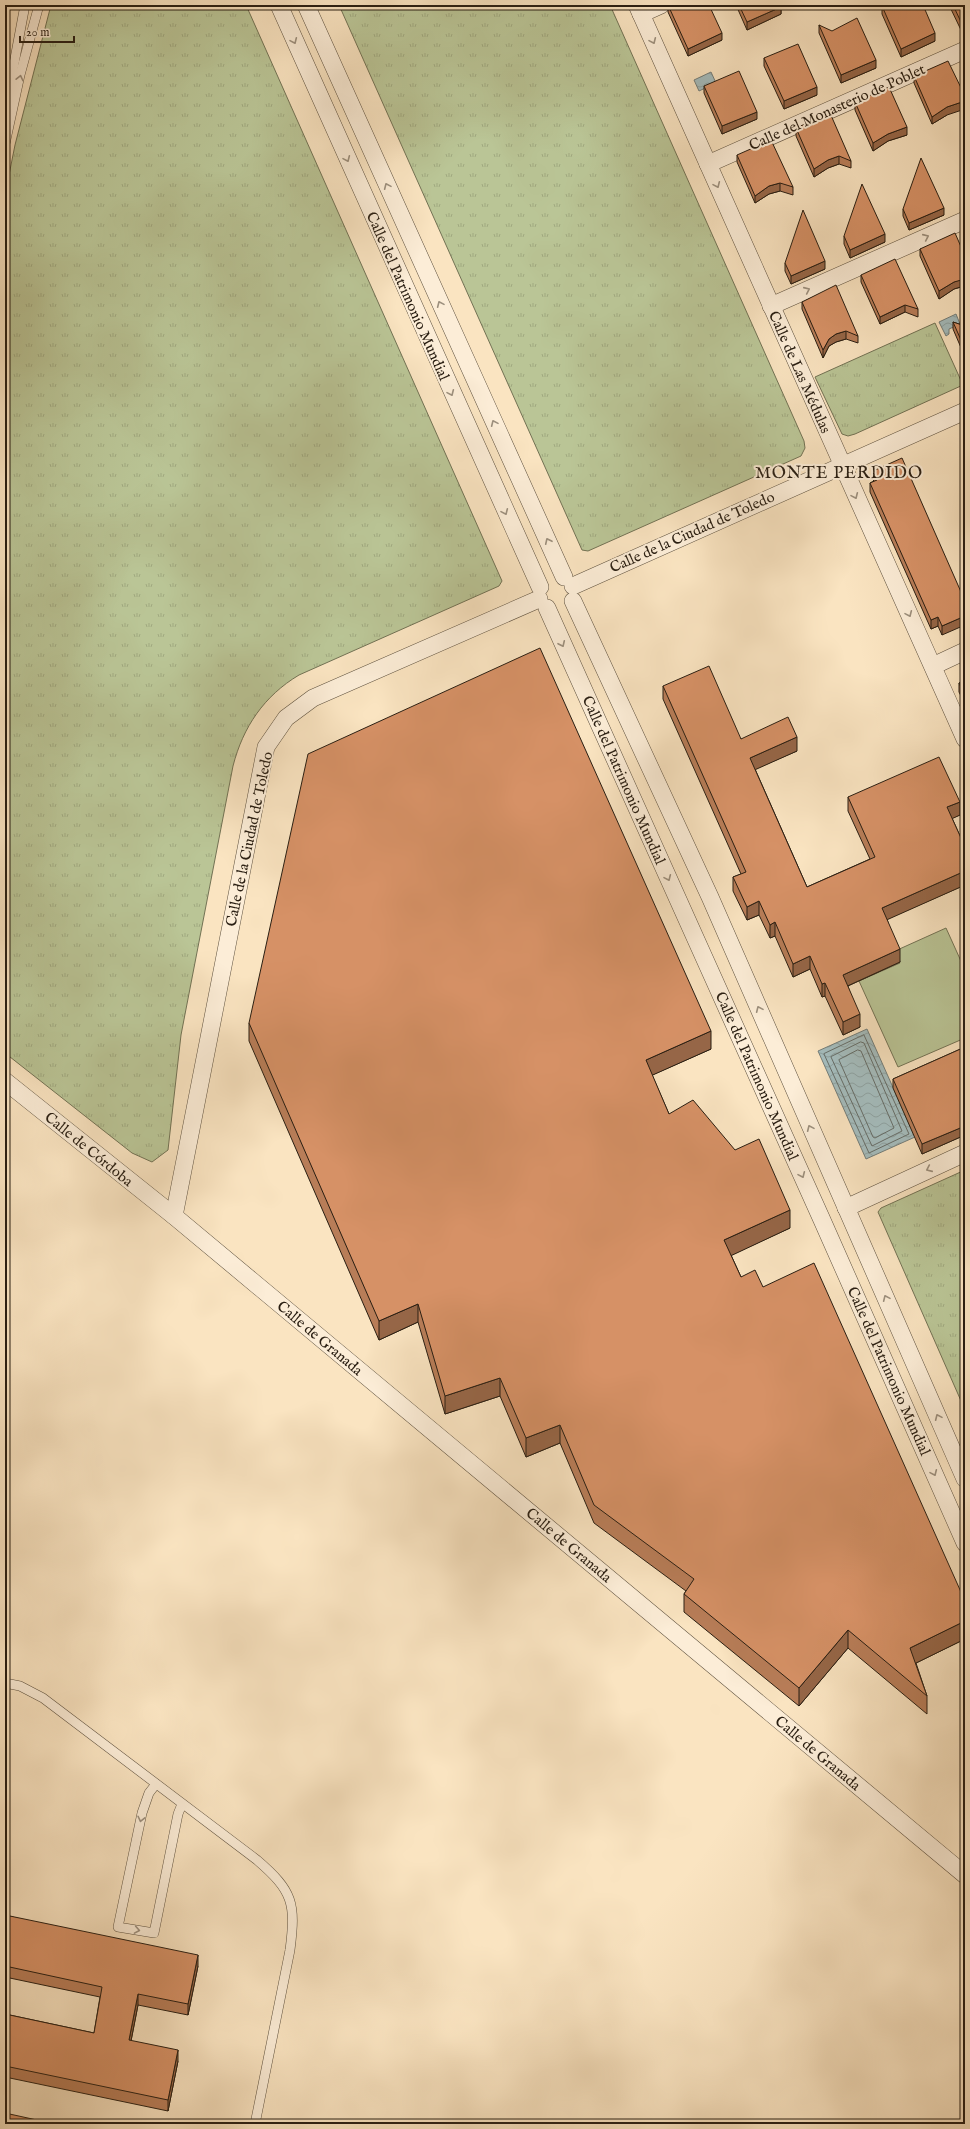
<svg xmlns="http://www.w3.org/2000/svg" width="970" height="2129" viewBox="0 0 970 2129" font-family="'IM FELL English',serif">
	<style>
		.grass { fill: url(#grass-tufts); stroke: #727254 }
		.pitch { fill: #bac596; stroke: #727254 }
		.water { fill: url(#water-waves); stroke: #737d79 }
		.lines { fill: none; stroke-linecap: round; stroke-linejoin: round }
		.shore { stroke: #666d68; stroke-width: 1 }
		.lane-casing { stroke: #5d503e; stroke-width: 10 }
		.street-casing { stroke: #5d503e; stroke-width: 18 }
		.lane { stroke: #fcedd7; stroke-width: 9 }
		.street { stroke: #fcedd7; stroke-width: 17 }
		.wall { fill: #b87d58; stroke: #291e12 }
		.shaded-wall { fill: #966647; stroke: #291e12 }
		.building { fill: #d69166; stroke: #291e12 }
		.oneway { stroke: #9d907e }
		.labels { text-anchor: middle; stroke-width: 4; stroke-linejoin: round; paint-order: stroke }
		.street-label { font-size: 15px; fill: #291e12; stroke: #fcedd7 }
		.quarter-label { font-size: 17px; letter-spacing: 1px; fill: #291e12; stroke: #fcedd7 }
	</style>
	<defs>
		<pattern id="grass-tufts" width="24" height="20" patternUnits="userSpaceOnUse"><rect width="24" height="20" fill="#bac596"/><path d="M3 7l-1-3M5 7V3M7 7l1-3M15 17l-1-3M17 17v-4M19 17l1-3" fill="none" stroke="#a0a980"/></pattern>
		<pattern id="water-waves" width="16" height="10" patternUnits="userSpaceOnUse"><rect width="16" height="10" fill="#a4bcbd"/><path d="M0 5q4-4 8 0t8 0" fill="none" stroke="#8da1a1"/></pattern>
	</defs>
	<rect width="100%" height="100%" fill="#fae4c1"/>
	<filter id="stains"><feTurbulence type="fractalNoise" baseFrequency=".005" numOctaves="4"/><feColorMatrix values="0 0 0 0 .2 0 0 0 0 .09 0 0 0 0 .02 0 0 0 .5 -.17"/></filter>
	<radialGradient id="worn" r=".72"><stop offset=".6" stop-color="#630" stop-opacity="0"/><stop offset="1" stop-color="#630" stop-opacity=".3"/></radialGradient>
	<g class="grass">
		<path d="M 51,5 L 246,5 L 502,581 L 499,586 L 299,675 C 264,696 243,727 233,766 L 181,1035 L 168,1150 L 152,1162 L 132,1153 L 5,1053 L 5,195 L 15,145 Z"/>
		<path d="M 339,5 L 610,5 L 804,441 L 805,448 L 801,456 L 588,551 L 582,550 Z"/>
		<path d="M 935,323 L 963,385 L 855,434 L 848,436 L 842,434 L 815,377 Z"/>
		<path d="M 965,1170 L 965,1410 L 878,1212 L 881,1208 Z"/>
	</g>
	<path class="pitch" d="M 946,928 L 965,970 L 965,1038 L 898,1067 L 859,981 L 900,963 L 895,951 Z"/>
	<g class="water">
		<path d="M 711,72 L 716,83 L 699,91 L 694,80 Z"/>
		<path d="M 956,314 L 960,324 L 949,329 L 949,334 L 946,336 L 939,322 Z"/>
		<path d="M 867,1029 L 915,1137 L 866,1159 L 818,1051 Z"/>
	</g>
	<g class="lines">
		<g class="shore">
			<path d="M 864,1035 L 909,1134 L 869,1153 L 824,1054 Z"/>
			<path d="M 861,1042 L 864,1043 L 902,1131 L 872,1146 L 831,1057 Z"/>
			<path d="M 858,1050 L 861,1051 L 894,1128 L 875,1138 L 873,1137 L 839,1060 Z"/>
		</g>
		<defs>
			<g id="lane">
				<path d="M 5,112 L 25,5"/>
				<path d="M 5,144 L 20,75 L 39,5"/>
				<path d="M 5,1683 L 20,1686 L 43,1698 L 257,1860 C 293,1891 296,1903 290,1950 L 255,2124"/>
				<path d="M 156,1784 L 149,1793 L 142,1813 L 118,1927 L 154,1933 L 178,1814 L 182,1804"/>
			</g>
			<g id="street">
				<path d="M 279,5 L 540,587"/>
				<path d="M 306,5 L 564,577"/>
				<path d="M 637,5 L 965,739"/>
				<path d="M 641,14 L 661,5"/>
				<path d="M 708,164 L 965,50"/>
				<path d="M 771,306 L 965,220"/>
				<path d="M 573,586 L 965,411"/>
				<path d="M 573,601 L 710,897 L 965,1479"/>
				<path d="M 547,608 L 822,1220 L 965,1543"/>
				<path d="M 933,666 L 965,651"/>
				<path d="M 5,1081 L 174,1216 L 965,1875"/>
				<path d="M 846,1208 L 965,1153"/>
				<path d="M 174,1216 L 266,747 L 286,718 L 313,698 L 539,599"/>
			</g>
		</defs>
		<use href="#lane" class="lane-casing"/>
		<use href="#street" class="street-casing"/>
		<use href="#lane" class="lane"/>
		<use href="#street" class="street"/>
	</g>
	<g class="wall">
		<path d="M 668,5 L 722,40 L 688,56 L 668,12 Z"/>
		<path d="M 736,5 L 781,5 L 781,14 L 747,30 Z"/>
		<path d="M 949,5 L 965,5 L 961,30 Z"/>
		<path d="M 882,6 L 935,41 L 901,57 L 882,14 Z"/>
		<path d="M 819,25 L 876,68 L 841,83 L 819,33 Z"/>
		<path d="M 764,58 L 817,95 L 784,109 L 764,66 Z"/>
		<path d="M 914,76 L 947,115 L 932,124 L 914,83 Z"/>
		<path d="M 704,86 L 757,119 L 722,134 L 704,93 Z"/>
		<path d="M 855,102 L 907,135 L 888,141 L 873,151 L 855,110 Z"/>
		<path d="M 796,128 L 851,161 L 851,168 L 839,164 L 828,168 L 814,177 L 796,136 Z"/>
		<path d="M 737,155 L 793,187 L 793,195 L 780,191 L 769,194 L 755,203 L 737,162 Z"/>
		<path d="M 965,176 L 965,197 L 962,191 L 962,183 Z"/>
		<path d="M 903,209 L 944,215 L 909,230 L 903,216 Z"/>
		<path d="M 844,236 L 885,242 L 850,258 L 844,244 Z"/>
		<path d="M 920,249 L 965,256 L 965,286 L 954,289 L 939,299 L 920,256 Z"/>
		<path d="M 785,263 L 825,269 L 791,284 L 785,271 Z"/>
		<path d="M 861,275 L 918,309 L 918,317 L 905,312 L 880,324 L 861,282 Z"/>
		<path d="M 802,302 L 858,336 L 858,343 L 846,339 L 836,342 L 829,346 L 823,358 L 802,309 Z"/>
		<path d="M 953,322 L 965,326 L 965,357 L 953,329 Z"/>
		<path d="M 873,471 L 965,601 L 942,635 L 938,626 L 931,629 L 870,492 L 870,483 L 874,481 L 873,480 Z"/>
		<path d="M 965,670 L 965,704 L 959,692 L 959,683 L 963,681 L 962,680 L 962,671 Z"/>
		<path d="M 663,686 L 741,739 L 797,751 L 755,769 L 807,887 L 870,859 L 848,811 L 848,797 L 960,815 L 952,818 L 965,847 L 965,885 L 887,919 L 900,962 L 848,986 L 860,1027 L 843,1035 L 825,996 L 822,997 L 810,969 L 793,977 L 775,936 L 770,938 L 759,915 L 747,920 L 733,891 L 733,877 L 741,874 L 663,699 Z"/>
		<path d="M 249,1023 L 711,1049 L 652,1075 L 669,1114 L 790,1228 L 731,1255 L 741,1277 L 763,1287 L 965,1639 L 916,1663 L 927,1696 L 927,1714 L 848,1648 L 799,1706 L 684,1612 L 684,1594 L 686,1591 L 594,1523 L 560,1443 L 526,1457 L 500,1396 L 445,1414 L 418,1322 L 379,1340 L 249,1041 Z"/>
		<path d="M 965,1047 L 965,1135 L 922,1154 L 893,1088 L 893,1079 Z"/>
		<path d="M 5,1915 L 198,1966 L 188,2015 L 138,2005 L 131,2041 L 178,2061 L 168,2111 L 5,2077 L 5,2014 L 94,2033 L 100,1997 L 5,1977 Z"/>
	</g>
	<g class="shaded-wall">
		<path d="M 781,7 L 781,14 L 747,30 L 747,22 Z"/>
		<path d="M 965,20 L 965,28 L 961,30 L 961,22 Z"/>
		<path d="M 722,33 L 722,40 L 688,56 L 688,49 Z"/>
		<path d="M 935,33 L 935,41 L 901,57 L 901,49 Z"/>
		<path d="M 876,60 L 876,68 L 841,83 L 841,75 Z"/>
		<path d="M 817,87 L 817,95 L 784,109 L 784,101 Z"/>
		<path d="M 965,101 L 965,109 L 947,115 L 932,124 L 932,117 L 947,107 Z"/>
		<path d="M 757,112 L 757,119 L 722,134 L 722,126 Z"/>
		<path d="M 907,127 L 907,135 L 888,141 L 873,151 L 873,143 L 888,134 Z"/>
		<path d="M 839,156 L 839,164 L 828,168 L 814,177 L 814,169 L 828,160 Z"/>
		<path d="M 780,183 L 780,191 L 769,194 L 755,203 L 755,196 L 769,186 Z"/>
		<path d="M 944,208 L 944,215 L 909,230 L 909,223 Z"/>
		<path d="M 885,234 L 885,242 L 850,258 L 850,250 Z"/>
		<path d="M 825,261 L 825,269 L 791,284 L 791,276 Z"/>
		<path d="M 964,278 L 964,286 L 954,289 L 939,299 L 939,291 L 954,282 Z"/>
		<path d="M 905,305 L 905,312 L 880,324 L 880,317 Z"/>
		<path d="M 846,331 L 846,339 L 836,342 L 829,346 L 823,358 L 823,350 L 829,339 L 836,334 Z"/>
		<path d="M 965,616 L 965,625 L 942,635 L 942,626 Z"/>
		<path d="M 938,617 L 938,626 L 931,629 L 931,620 Z"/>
		<path d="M 797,737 L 797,751 L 750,772 L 750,758 Z"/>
		<path d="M 960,802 L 960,815 L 947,821 L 947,807 Z"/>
		<path d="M 965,871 L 965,885 L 882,922 L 882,908 Z"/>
		<path d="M 759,901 L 759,915 L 747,920 L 747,907 Z"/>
		<path d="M 775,922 L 775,936 L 770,938 L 770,925 Z"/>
		<path d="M 900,949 L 900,962 L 843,988 L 843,975 Z"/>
		<path d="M 810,956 L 810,969 L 793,977 L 793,964 Z"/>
		<path d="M 825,983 L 825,996 L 822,997 L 822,984 Z"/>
		<path d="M 860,1014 L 860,1027 L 843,1035 L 843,1022 Z"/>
		<path d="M 711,1031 L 711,1049 L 646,1078 L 646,1060 Z"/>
		<path d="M 965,1126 L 965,1135 L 922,1154 L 922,1144 Z"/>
		<path d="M 790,1210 L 790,1228 L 724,1259 L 724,1240 Z"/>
		<path d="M 418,1304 L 418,1322 L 379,1340 L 379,1321 Z"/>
		<path d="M 500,1378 L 500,1396 L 445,1414 L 445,1396 Z"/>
		<path d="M 560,1425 L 560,1443 L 526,1457 L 526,1438 Z"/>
		<path d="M 965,1621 L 965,1639 L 910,1666 L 910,1648 Z"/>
		<path d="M 848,1630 L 848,1648 L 799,1706 L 799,1688 Z"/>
		<path d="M 198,1955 L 198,1966 L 188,2015 L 188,2004 Z"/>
		<path d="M 138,1994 L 138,2005 L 129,2051 L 129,2040 Z"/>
		<path d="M 178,2050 L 178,2061 L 168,2111 L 168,2100 Z"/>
	</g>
	<g class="building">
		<path d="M 668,5 L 709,5 L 722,33 L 688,49 Z"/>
		<path d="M 739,5 L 781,5 L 781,7 L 747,22 Z"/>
		<path d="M 885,5 L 923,5 L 935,33 L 901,49 L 882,6 Z"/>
		<path d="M 953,5 L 965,5 L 965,20 L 961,22 Z"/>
		<path d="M 857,18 L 876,60 L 841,75 L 819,25 L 832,31 Z"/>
		<path d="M 798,44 L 817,87 L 784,101 L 764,58 Z"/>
		<path d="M 948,61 L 965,96 L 965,101 L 947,107 L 932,117 L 914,76 Z"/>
		<path d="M 739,71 L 757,112 L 722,126 L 704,86 Z"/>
		<path d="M 889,87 L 907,127 L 888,134 L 873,143 L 855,102 Z"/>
		<path d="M 830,113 L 851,161 L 839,156 L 828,160 L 814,169 L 796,128 Z"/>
		<path d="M 771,140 L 793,187 L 780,183 L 769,186 L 755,196 L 737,155 Z"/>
		<path d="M 921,158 L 944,208 L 909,223 L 903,209 Z"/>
		<path d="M 965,176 L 965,189 L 962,183 Z"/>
		<path d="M 862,184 L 885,234 L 850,250 L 844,236 Z"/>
		<path d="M 803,210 L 825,261 L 791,276 L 785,263 Z"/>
		<path d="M 955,233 L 965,256 L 965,279 L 954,282 L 939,291 L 920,249 Z"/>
		<path d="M 895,259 L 918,309 L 905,305 L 880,317 L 861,275 Z"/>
		<path d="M 836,285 L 858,336 L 846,331 L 836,334 L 829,339 L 823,350 L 802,302 Z"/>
		<path d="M 953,322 L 965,326 L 965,349 Z"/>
		<path d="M 902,458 L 965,601 L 965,616 L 942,626 L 938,617 L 931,620 L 870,483 L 877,480 L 873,471 Z"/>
		<path d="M 540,648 L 711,1031 L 646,1060 L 669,1114 L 693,1100 L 735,1150 L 759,1139 L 790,1210 L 724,1240 L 741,1277 L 755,1270 L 763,1287 L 814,1263 L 965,1601 L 965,1621 L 910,1648 L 927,1696 L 848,1630 L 799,1688 L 684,1594 L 694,1579 L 594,1505 L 560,1425 L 526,1438 L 500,1378 L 445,1396 L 418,1304 L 379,1321 L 249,1023 L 308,754 Z"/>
		<path d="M 709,666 L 741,739 L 788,717 L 797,737 L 750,758 L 807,887 L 875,857 L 848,797 L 939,757 L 960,802 L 947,807 L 965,847 L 965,871 L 882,908 L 900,949 L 843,975 L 860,1014 L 843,1022 L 825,983 L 822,984 L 810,956 L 793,964 L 775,922 L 770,925 L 759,901 L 747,907 L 733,877 L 746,872 L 663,686 Z"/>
		<path d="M 965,670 L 965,677 L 962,671 Z"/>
		<path d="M 965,681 L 965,696 L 959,683 Z"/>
		<path d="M 965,1047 L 965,1126 L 922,1144 L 893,1079 Z"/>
		<path d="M 5,1915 L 198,1955 L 188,2004 L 138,1994 L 129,2040 L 178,2050 L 168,2100 L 5,2066 L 5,2014 L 94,2033 L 102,1987 L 5,1966 Z"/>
		<path d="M 5,2113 L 55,2124 L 5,2124 Z"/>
	</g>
	<defs><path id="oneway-chevron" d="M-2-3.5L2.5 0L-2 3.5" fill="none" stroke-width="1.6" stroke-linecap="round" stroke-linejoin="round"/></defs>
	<g class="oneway">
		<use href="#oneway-chevron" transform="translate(294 41) rotate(66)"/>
		<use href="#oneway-chevron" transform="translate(653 41) rotate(66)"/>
		<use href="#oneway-chevron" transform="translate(20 78) rotate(-77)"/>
		<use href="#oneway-chevron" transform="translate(347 159) rotate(66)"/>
		<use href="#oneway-chevron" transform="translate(717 185) rotate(66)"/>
		<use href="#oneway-chevron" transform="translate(387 186) rotate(-114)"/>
		<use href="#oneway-chevron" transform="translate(926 237) rotate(-24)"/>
		<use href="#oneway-chevron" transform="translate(807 290) rotate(-24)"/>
		<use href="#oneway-chevron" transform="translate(440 304) rotate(-114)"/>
		<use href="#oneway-chevron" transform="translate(451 393) rotate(66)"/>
		<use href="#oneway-chevron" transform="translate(494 423) rotate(-114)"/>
		<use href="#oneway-chevron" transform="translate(855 496) rotate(66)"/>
		<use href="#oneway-chevron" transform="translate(505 512) rotate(66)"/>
		<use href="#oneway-chevron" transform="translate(548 541) rotate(-115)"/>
		<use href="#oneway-chevron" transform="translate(909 614) rotate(66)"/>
		<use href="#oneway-chevron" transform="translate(562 644) rotate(65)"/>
		<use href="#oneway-chevron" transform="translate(668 878) rotate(66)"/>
		<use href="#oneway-chevron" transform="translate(759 1009) rotate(-114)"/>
		<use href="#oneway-chevron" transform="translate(810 1128) rotate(-114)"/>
		<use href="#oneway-chevron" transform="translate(929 1169) rotate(156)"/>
		<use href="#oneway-chevron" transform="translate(802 1175) rotate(66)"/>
		<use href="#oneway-chevron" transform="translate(886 1298) rotate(-114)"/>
		<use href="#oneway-chevron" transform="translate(938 1417) rotate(-114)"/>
		<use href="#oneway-chevron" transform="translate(934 1473) rotate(66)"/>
		<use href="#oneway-chevron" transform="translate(141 1819) rotate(103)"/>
		<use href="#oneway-chevron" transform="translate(137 1930) rotate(10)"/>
	</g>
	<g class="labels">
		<g class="street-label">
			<text transform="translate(837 107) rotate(-24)" y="5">Calle del Monasterio de Poblet</text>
			<text transform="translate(408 296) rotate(66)" y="5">Calle del Patrimonio Mundial</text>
			<text transform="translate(800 372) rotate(66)" y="5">Calle de Las Médulas</text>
			<text transform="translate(692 532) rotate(-24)" y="5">Calle de la Ciudad de Toledo</text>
			<text transform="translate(624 780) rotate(66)" y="5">Calle del Patrimonio Mundial</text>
			<text transform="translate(249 839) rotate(-78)" y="5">Calle de la Ciudad de Toledo</text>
			<text transform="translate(757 1076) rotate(66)" y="5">Calle del Patrimonio Mundial</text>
			<text transform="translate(89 1149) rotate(39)" y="5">Calle de Córdoba</text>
			<text transform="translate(320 1338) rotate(40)" y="5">Calle de Granada</text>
			<text transform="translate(889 1371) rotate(66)" y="5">Calle del Patrimonio Mundial</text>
			<text transform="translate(569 1545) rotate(40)" y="5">Calle de Granada</text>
			<text transform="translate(818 1753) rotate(40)" y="5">Calle de Granada</text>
		</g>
		<g class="quarter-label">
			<text x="839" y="478">MONTE PERDIDO</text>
		</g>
	</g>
	<rect width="970" height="2129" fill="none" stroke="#fae4c1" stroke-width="20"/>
	<rect x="6" y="6" width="958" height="2117" fill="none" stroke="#291e12" stroke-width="2"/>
	<rect x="10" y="10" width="950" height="2109" fill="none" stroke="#291e12"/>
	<path d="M20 36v6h54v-6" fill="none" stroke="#291e12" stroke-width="2"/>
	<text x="26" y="36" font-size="12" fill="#291e12" stroke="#fcedd7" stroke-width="3" paint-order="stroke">20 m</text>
	<rect width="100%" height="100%" filter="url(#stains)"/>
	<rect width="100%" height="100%" fill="url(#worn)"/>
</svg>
